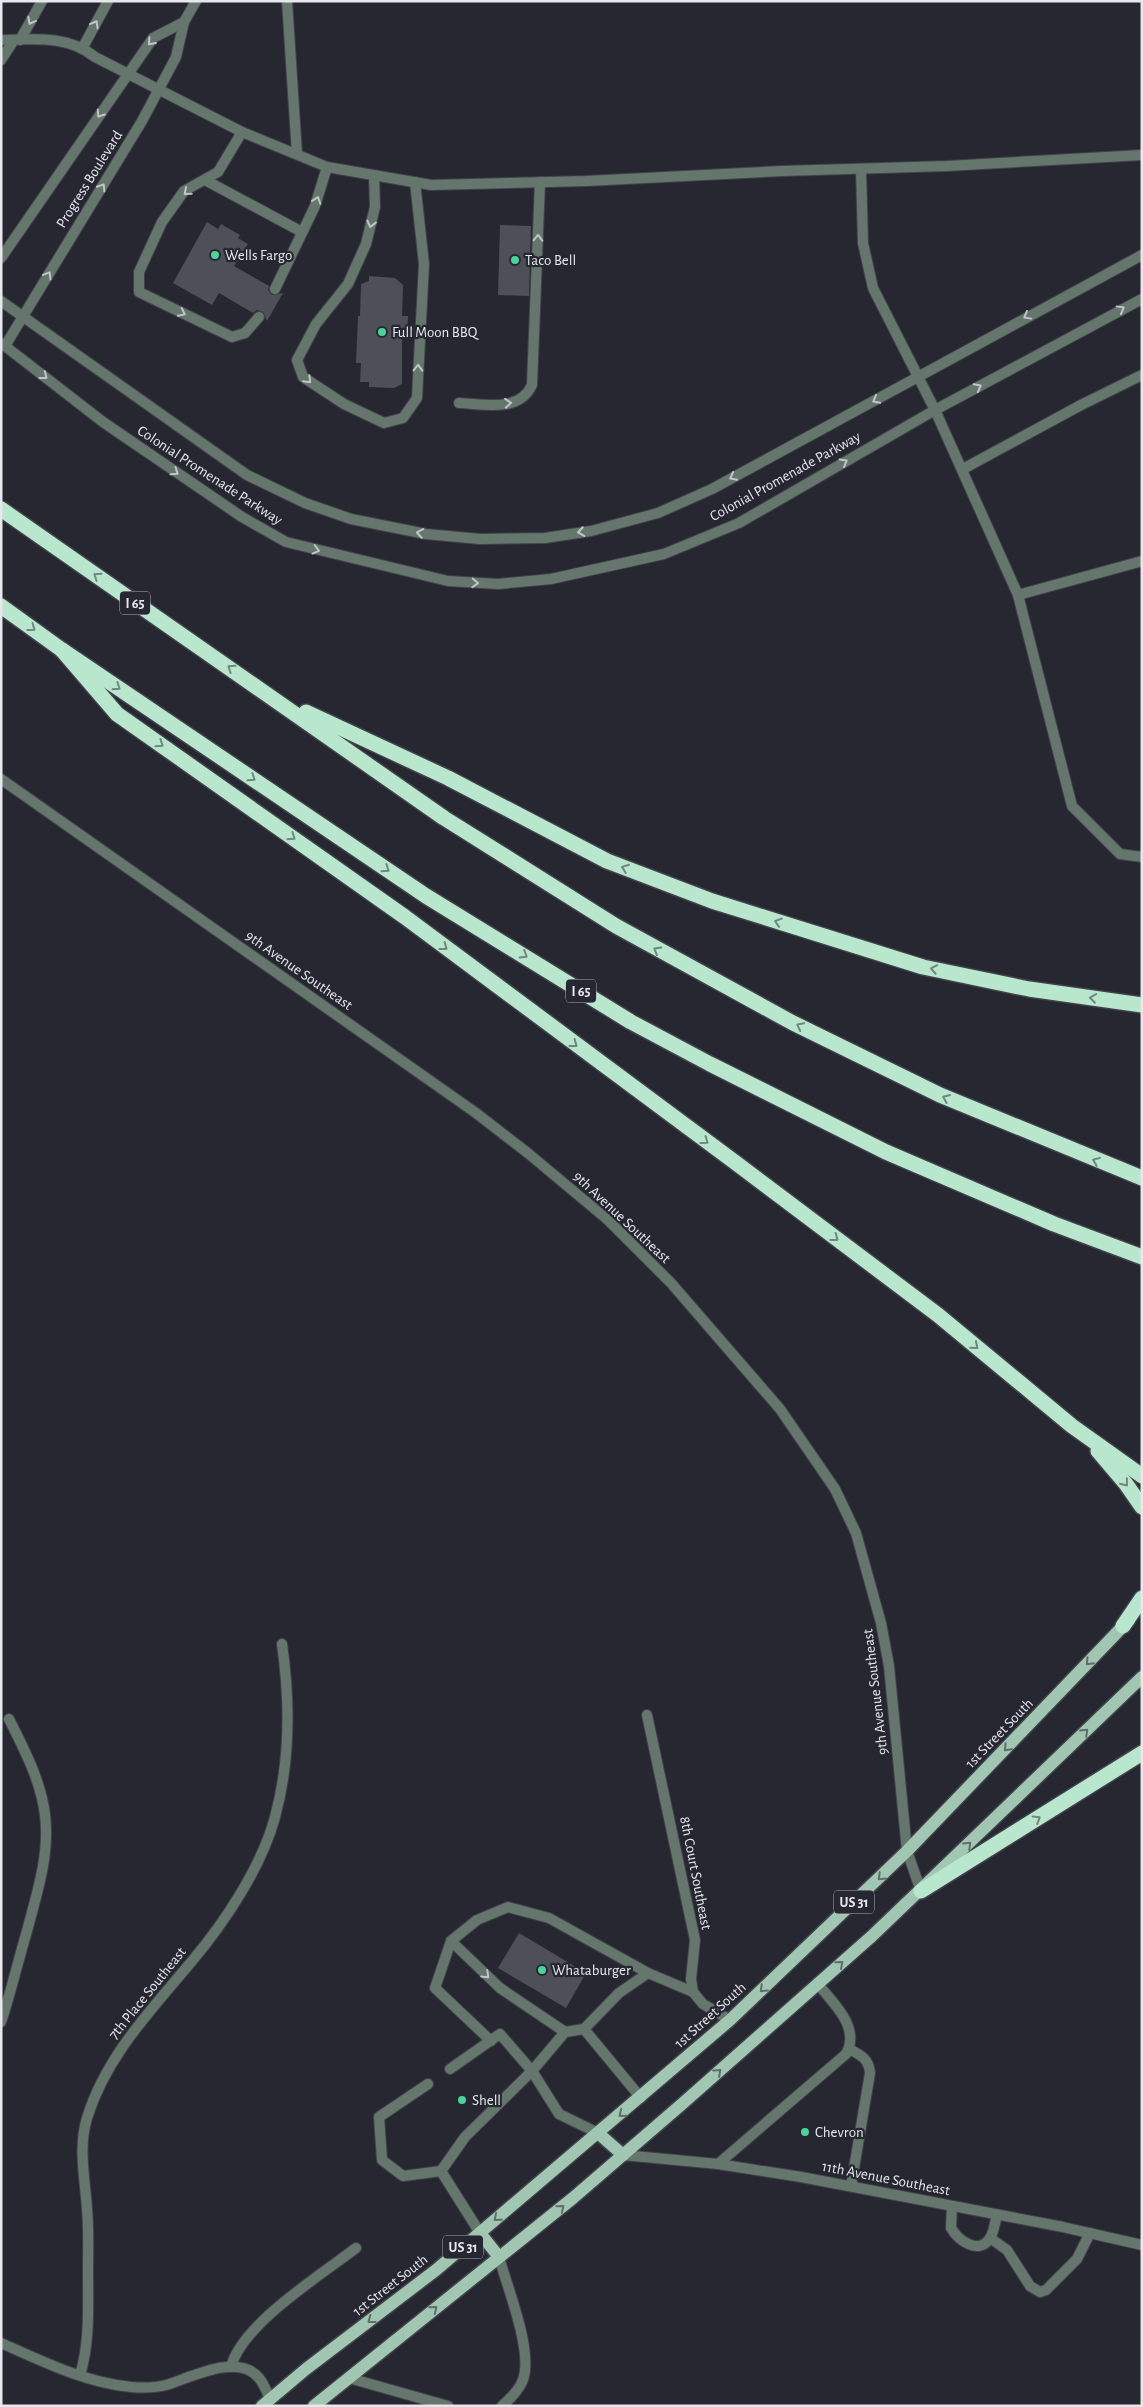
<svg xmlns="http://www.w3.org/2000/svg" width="1143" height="2407" viewBox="0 0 1143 2407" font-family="'Alegreya Sans',sans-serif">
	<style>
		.building { fill: #4f4f5a }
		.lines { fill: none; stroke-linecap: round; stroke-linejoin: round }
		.service-casing { stroke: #42424b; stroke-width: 12 }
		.minor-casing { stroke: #42424b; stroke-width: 12 }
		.primary-casing { stroke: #42424b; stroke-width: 15 }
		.motorway-casing { stroke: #42424b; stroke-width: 18 }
		.service { stroke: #65776d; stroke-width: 10 }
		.minor { stroke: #65776d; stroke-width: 10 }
		.primary { stroke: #a1c7b3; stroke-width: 12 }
		.motorway { stroke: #b8e7ce; stroke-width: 15 }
		.oneway { stroke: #c0c5c7 }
		.oneway2 { stroke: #708780 }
		.oneway3 { stroke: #5e6f6c }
		.poi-dot { fill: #4cd39a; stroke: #272731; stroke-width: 2 }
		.labels { text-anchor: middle; stroke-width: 4.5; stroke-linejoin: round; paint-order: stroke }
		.shield { fill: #272731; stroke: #adadb5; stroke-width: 1 }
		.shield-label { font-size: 14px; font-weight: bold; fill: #e7e7ee }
		.street-label { font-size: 15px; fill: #e7e7ee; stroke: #272731 }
		.poi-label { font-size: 15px; fill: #e7e7ee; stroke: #272731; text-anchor: start }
	</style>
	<rect width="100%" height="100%" fill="#272731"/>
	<g class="building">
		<path d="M 207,222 L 218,229 L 221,224 L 240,235 L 238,238 L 248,244 L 234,266 L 269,286 L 268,290 L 272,295 L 283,293 L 267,321 L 263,312 L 257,310 L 253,313 L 219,293 L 212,305 L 173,283 Z"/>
		<path d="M 500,225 L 531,226 L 529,296 L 498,295 Z"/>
		<path d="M 369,276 L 395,278 L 403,285 L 402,316 L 408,316 L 407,338 L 402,338 L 402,384 L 394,388 L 369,387 L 369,382 L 360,382 L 361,363 L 356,363 L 358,316 L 360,316 L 361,284 L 369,281 Z"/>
		<path d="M 519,1933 L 586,1973 L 566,2008 L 498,1968 Z"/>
	</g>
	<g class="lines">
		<defs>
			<g id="service">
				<path d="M 287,1 L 297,154"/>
				<path d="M 1,40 C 34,39 68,35 95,57 L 242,132 L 327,167 L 431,185 L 586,181 L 782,171 L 947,166 L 1142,155"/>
				<path d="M 20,40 L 42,1"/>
				<path d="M 83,47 L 108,1"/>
				<path d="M 1,60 L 14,40"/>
				<path d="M 242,132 L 218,172 L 184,191 L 162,222 L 139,272 L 139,292 L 232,337 L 245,333 L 259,317"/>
				<path d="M 861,169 L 863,243 L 873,288 L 935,410 L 1018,595 L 1142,561"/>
				<path d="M 374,176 L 375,207 L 366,244 L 348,284 L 316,324 L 297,360 L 303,377 L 344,404 L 384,423 L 403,418 L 417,398 L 424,264 L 415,182"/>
				<path d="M 205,180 L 302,232"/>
				<path d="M 275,289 L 315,206 L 327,167"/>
				<path d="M 459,403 C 485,404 519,413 532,385 L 540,182"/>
				<path d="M 963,469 L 1081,405 L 1142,375"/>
				<path d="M 1018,595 L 1072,806 L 1120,854 L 1142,857"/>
				<path d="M 451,1941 L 500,1988 L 565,2032"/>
				<path d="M 648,1973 L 693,1992"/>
				<path d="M 491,2041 L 435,1988 L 451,1941 L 477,1920 L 508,1907 L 549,1918 L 648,1973 L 619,1993 L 584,2029 L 641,2098"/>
				<path d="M 849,2049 C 861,2055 869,2059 870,2073 L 851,2186"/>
				<path d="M 450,2069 L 500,2034 L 532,2071 L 559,2114 L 598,2133"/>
				<path d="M 428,2084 L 379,2117 L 382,2160 L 403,2176 L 441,2171 L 480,2233"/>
				<path d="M 718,2164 L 846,2054 C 861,2027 833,2003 817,1983"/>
				<path d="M 441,2171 L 465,2137 L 532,2071 L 565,2032 L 584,2029"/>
				<path d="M 952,2206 L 951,2228 C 958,2240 979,2256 990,2238 C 994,2232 995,2222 997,2215"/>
				<path d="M 990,2238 L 1007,2250 L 1030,2286 L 1040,2292 L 1046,2290 L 1077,2259 L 1090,2233"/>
				<path d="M 499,2257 C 507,2287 535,2355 522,2382 C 518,2391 510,2399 502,2406"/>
				<path d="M 349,2378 L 448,2406"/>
			</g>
			<g id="minor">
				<path d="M 1,258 L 153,38 L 184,22"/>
				<path d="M 1,301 L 247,475 L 305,503 L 351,519 L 426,534 L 480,539 L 545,538 L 591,531 L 658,513 L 712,489 L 1142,255"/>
				<path d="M 1,343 L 103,422 L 242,517 L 286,542 L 448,581 L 498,584 L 551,579 L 664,554 L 739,523 L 935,410 L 1142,299"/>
				<path d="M 5,346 L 142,121 L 176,57 L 184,22 L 196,1"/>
				<path d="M 1,779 L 476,1113 L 529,1154 L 608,1220 L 671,1283 L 780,1409 L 835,1489 L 856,1533 L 881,1623 L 889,1666 L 907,1851 L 921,1891"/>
				<path d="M 647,1715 L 695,1940 L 691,1979 L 693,1992 L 703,2004 L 730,2020"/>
				<path d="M 1,2022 C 11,1992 18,1961 27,1931 C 37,1893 50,1854 45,1815 C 41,1781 24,1749 9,1719"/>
				<path d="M 623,2155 L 718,2164 L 801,2177 L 1063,2227 L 1142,2245"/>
				<path d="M 1,2343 C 42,2361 86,2383 131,2387 C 143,2388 155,2388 166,2385 C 190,2378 238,2352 259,2378 C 264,2384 267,2392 270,2399"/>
				<path d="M 231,2367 C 242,2324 321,2275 356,2248"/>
				<path d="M 80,2375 C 90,2343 88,2306 88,2272 C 88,2251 89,2230 87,2209 C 85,2178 78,2148 87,2118 C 106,2056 152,2009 192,1961 C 225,1922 262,1866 275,1817 C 290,1762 290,1700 282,1644"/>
			</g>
			<g id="primary">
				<path d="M 598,2133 L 623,2155"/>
				<path d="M 480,2233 L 499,2257"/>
				<path d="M 262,2406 L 306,2369 L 436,2270 L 730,2020 L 907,1851 L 1129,1620"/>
				<path d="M 314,2406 L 573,2198 L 682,2104 L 872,1936 L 1142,1677"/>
			</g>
			<g id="motorway">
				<path d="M 1,509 L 444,818 L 616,926 L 793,1023 L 940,1095 L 1142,1178"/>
				<path d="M 1,606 L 62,650 L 426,896 L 631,1022 L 710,1064 L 886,1152 L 1054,1224 L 1142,1257"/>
				<path d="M 62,650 L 117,714 L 405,917 L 736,1163 L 938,1315 L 1072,1426 L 1142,1476"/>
				<path d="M 306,712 L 448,778 L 607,861 L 712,901 L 923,967 L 1029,989 L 1142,1005"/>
				<path d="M 1098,1451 L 1126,1484 L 1142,1507"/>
				<path d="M 1123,1626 L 1142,1598"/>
				<path d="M 921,1891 L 1142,1753"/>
			</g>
		</defs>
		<use href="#service" class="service-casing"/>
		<use href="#minor" class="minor-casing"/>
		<use href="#primary" class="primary-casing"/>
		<use href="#motorway" class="motorway-casing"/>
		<use href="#service" class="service"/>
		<use href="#minor" class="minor"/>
		<use href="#primary" class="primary"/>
		<use href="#motorway" class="motorway"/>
	</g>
	<defs><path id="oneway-chevron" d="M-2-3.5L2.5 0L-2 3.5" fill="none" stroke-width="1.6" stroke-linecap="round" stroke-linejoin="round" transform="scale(1.25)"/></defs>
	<g class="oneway">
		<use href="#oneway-chevron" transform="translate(31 21) rotate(119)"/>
		<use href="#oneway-chevron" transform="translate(95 24) rotate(-61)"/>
		<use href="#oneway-chevron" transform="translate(151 42) rotate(132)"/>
		<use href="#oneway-chevron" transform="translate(100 114) rotate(125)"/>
		<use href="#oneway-chevron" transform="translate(102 187) rotate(-58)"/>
		<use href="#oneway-chevron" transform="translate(187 192) rotate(140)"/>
		<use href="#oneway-chevron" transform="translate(317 200) rotate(-71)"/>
		<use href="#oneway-chevron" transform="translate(371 224) rotate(104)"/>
		<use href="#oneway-chevron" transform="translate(538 238) rotate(-88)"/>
		<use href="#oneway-chevron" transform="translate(48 275) rotate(-59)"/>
		<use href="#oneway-chevron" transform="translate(1121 309) rotate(-29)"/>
		<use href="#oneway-chevron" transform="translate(182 313) rotate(26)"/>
		<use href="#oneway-chevron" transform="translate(1027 316) rotate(151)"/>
		<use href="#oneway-chevron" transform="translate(418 368) rotate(-88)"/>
		<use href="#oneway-chevron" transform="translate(44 376) rotate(38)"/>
		<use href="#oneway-chevron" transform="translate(308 380) rotate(45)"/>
		<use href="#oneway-chevron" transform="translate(978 387) rotate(-28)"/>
		<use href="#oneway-chevron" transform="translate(876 400) rotate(152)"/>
		<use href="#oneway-chevron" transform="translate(508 403) rotate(-5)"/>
		<use href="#oneway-chevron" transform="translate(844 462) rotate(-30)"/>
		<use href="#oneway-chevron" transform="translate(175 472) rotate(35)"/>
		<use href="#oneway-chevron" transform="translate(733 477) rotate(152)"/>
		<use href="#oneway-chevron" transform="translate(581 532) rotate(171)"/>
		<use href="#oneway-chevron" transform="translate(420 533) rotate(-170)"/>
		<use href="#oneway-chevron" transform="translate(316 550) rotate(15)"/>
		<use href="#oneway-chevron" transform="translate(475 583) rotate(3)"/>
		<use href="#oneway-chevron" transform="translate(486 1975) rotate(44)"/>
	</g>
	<g class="oneway2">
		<use href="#oneway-chevron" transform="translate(97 576) rotate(-145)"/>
		<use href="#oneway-chevron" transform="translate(32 628) rotate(36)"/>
		<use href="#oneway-chevron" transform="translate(231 668) rotate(-146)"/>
		<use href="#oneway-chevron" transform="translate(117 687) rotate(34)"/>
		<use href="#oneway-chevron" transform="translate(160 744) rotate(35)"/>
		<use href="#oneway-chevron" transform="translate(252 778) rotate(34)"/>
		<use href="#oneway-chevron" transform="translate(292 837) rotate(35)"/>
		<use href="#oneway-chevron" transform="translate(625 868) rotate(-159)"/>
		<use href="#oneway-chevron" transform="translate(386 869) rotate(34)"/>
		<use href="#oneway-chevron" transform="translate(778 922) rotate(-162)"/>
		<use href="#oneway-chevron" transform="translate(444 947) rotate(37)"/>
		<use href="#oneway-chevron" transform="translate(657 950) rotate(-150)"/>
		<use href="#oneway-chevron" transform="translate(524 955) rotate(32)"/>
		<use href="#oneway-chevron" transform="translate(934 969) rotate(-169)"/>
		<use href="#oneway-chevron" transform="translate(1093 998) rotate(-172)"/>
		<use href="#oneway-chevron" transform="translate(800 1026) rotate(-153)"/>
		<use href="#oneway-chevron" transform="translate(574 1044) rotate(37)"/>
		<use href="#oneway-chevron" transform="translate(946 1098) rotate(-157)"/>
		<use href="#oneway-chevron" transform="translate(705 1141) rotate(36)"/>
		<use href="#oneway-chevron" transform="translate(1096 1161) rotate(-158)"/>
		<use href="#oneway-chevron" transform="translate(835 1238) rotate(37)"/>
		<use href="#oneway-chevron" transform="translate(975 1346) rotate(40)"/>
		<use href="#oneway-chevron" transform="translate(1125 1483) rotate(52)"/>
		<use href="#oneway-chevron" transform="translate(1037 1819) rotate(-32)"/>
	</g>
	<g class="oneway3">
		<use href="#oneway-chevron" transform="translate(1089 1662) rotate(133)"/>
		<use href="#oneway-chevron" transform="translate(1085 1732) rotate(-44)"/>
		<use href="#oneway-chevron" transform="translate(1007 1748) rotate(134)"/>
		<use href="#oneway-chevron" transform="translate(968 1845) rotate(-44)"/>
		<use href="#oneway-chevron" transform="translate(881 1877) rotate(136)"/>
		<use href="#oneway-chevron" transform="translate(840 1964) rotate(-41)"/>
		<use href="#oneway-chevron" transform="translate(763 1989) rotate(136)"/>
		<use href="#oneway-chevron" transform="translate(718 2072) rotate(-42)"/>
		<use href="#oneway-chevron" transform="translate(622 2114) rotate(141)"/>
		<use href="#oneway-chevron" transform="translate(561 2208) rotate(-39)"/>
		<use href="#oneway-chevron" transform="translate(497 2218) rotate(140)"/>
		<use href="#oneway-chevron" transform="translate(434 2309) rotate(-39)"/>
		<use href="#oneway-chevron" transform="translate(371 2320) rotate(143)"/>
	</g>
	<g class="poi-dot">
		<circle cx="215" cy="255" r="5"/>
		<circle cx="515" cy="260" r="5"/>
		<circle cx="382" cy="332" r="5"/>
		<circle cx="542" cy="1970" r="5"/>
		<circle cx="462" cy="2100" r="5"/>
		<circle cx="805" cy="2132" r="5"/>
	</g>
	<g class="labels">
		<g class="shield">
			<rect x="120" y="591.5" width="30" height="23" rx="4"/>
			<rect x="566" y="979.5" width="30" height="23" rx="4"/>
			<rect x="834" y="1890.5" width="40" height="23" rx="4"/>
			<rect x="443" y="2235.5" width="40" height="23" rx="4"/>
		</g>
		<g class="shield-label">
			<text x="135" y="608">I 65</text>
			<text x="581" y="996">I 65</text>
			<text x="854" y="1907">US 31</text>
			<text x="463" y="2252">US 31</text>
		</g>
		<g class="street-label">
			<text transform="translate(89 179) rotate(-58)" y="5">Progress Boulevard</text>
			<text transform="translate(210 475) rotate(33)" y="5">Colonial Promenade Parkway</text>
			<text transform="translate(785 476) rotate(-29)" y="5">Colonial Promenade Parkway</text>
			<text transform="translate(299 970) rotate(35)" y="5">9th Avenue Southeast</text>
			<text transform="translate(622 1217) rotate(43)" y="5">9th Avenue Southeast</text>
			<text transform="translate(875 1692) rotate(-97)" y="5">9th Avenue Southeast</text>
			<text transform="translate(999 1733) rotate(-46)" y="5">1st Street South</text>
			<text transform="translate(696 1873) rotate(79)" y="5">8th Court Southeast</text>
			<text transform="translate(147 1993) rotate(-51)" y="5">7th Place Southeast</text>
			<text transform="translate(710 2015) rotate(-42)" y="5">1st Street South</text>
			<text transform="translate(886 2178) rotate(11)" y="5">11th Avenue Southeast</text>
			<text transform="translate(390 2285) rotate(-38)" y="5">1st Street South</text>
		</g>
		<g class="poi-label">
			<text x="225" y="260">Wells Fargo</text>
			<text x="525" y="265">Taco Bell</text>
			<text x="392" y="337">Full Moon BBQ</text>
			<text x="552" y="1975">Whataburger</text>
			<text x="472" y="2105">Shell</text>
			<text x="815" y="2137">Chevron</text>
		</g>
	</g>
	<rect width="1143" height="2407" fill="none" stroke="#e7e7ee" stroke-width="5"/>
</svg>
